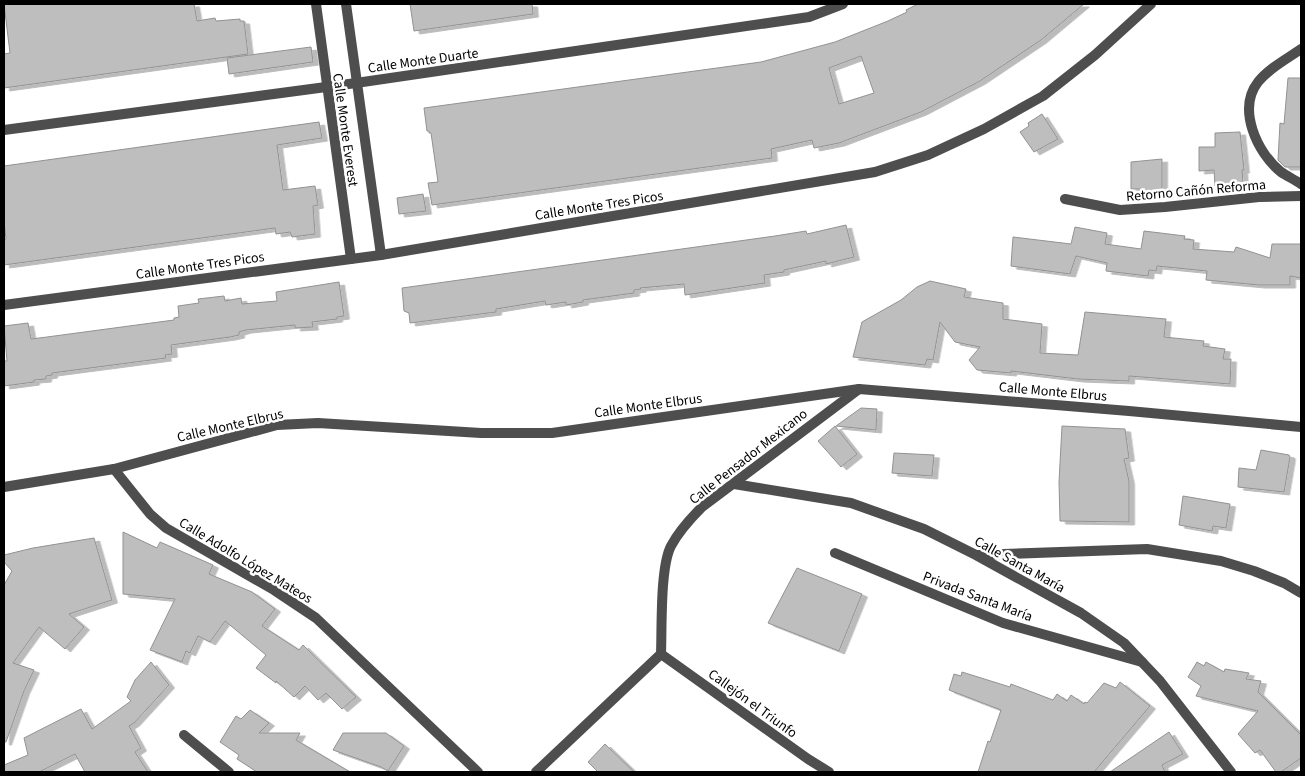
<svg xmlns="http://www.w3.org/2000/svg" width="1305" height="776" viewBox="0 0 1305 776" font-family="'Source Sans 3',sans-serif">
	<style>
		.building { fill: #bebebe; stroke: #929292; fill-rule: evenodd; filter: url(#shadow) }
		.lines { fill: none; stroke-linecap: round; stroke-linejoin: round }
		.minor { stroke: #4e4e4e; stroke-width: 10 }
		.tertiary { stroke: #4e4e4e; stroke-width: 10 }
		.labels { text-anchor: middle; stroke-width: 5; stroke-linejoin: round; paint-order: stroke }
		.street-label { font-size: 14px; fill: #000; stroke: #fff }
	</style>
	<defs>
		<filter id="shadow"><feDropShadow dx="5.5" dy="3" stdDeviation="0" flood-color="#0004"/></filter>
	</defs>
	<rect width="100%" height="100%" fill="#fff"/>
	<g class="building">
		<path d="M 4,4 L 194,4 L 197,21 L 215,18 L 216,21 L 240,19 L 240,21 L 244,21 L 248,54 L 4,88 L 4,54 L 10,53 Z"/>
		<path d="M 410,4 L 532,4 L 533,14 L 414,31 Z"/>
		<path d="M 918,4 L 1084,4 L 1041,40 L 980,81 L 921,112 L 839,143 L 814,148 L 812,140 L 771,149 L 772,158 L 432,205 L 428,183 L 438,182 L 431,133 L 429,133 L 429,131 L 427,131 L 424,108 L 761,62 L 835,42 L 888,21 L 907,12 L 906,10 ZM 861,56 L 874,93 L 839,104 L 829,68 Z"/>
		<path d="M 311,47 L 313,62 L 229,74 L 227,58 Z"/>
		<path d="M 1288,78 L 1301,78 L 1301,167 L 1285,167 L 1278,160 L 1280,123 L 1284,124 Z"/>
		<path d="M 1042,114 L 1058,139 L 1034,152 L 1020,132 L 1029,126 L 1028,123 Z"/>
		<path d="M 319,122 L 322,138 L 277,145 L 283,190 L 315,186 L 318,205 L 313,206 L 315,234 L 292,237 L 290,232 L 276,234 L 275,228 L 4,265 L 4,240 L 6,239 L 4,222 L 4,166 Z"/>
		<path d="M 1240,132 L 1244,170 L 1242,170 L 1243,184 L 1215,186 L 1214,170 L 1199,171 L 1199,147 L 1215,147 L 1215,133 Z"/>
		<path d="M 1162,159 L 1162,190 L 1142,192 L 1142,189 L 1131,189 L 1131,162 Z"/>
		<path d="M 423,194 L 426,211 L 399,214 L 397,198 Z"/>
		<path d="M 846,225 L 854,257 L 826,264 L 826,261 L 784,270 L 784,272 L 764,275 L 765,283 L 685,295 L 684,284 L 640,288 L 641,289 L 634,290 L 634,293 L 583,300 L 583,302 L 566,305 L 566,302 L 546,305 L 545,301 L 496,309 L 496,312 L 410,323 L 409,313 L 404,311 L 402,288 L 775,236 L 806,231 L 807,234 Z"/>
		<path d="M 1075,227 L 1107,233 L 1105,244 L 1141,249 L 1144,231 L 1185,236 L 1184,239 L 1194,240 L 1193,249 L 1234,252 L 1236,247 L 1270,258 L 1272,244 L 1301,244 L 1301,278 L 1290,276 L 1290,285 L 1259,285 L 1206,280 L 1207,271 L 1157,266 L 1156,271 L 1149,270 L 1148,276 L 1106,271 L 1107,263 L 1076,256 L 1070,274 L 1011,266 L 1013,237 L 1071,244 Z"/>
		<path d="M 930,281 L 966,289 L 964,297 L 1003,303 L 1003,319 L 1042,324 L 1040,353 L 1078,355 L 1085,312 L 1166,319 L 1164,337 L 1204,341 L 1203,346 L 1225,349 L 1223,359 L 1231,359 L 1230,384 L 1129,376 L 1129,381 L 1078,379 L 1011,371 L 1011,373 L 977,370 L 969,360 L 980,347 L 955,342 L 940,322 L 933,360 L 927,359 L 925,365 L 853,357 L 862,322 L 901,300 L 917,287 Z"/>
		<path d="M 339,282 L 344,316 L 337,317 L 337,319 L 312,322 L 313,327 L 295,328 L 295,325 L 246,330 L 239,332 L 239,335 L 230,337 L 171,345 L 172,354 L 165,355 L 166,358 L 52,373 L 52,375 L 46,376 L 46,379 L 34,380 L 34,382 L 4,386 L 4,361 L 7,361 L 4,326 L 28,323 L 31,339 L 47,337 L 174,320 L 174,318 L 179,317 L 178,306 L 199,303 L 198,299 L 224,296 L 225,301 L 241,298 L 242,304 L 277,301 L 276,292 Z"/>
		<path d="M 861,408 L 877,409 L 876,430 L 836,426 Z"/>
		<path d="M 835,426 L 857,454 L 841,467 L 818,441 Z"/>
		<path d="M 1062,426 L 1125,429 L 1129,458 L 1124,459 L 1129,481 L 1129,522 L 1060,521 L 1059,482 Z"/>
		<path d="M 1261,450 L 1289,455 L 1290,457 L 1284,492 L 1238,487 L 1239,468 L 1256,470 Z"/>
		<path d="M 894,453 L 934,455 L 932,476 L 892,473 Z"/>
		<path d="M 1183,496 L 1230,504 L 1226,528 L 1213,526 L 1212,531 L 1179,525 Z"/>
		<path d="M 123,532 L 157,548 L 160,542 L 213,565 L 209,574 L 252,592 L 275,609 L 262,626 L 299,650 L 303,645 L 356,697 L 342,709 L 326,693 L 318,700 L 305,686 L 294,697 L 276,681 L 276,683 L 256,668 L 266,655 L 225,621 L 210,642 L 198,636 L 190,653 L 186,651 L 182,662 L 150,650 L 175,599 L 123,594 Z"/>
		<path d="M 94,538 L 112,600 L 69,614 L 84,627 L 65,649 L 39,627 L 13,663 L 34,670 L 24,691 L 6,742 L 4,742 L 4,585 L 12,571 L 4,562 L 4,555 L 33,548 Z"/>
		<path d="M 797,568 L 862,594 L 839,651 L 768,623 Z"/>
		<path d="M 151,662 L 169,685 L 134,723 L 129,726 L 141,748 L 135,752 L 148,772 L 85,772 L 75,754 L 39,772 L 4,772 L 4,765 L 28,755 L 24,738 L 81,709 L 92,729 L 131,701 L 127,697 L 135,680 Z"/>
		<path d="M 1197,662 L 1204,666 L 1206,662 L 1224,672 L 1225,669 L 1249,673 L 1246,679 L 1261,681 L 1258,692 L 1301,735 L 1301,758 L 1281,772 L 1276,772 L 1260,750 L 1255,753 L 1238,734 L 1258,711 L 1196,696 L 1201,686 L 1188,677 Z"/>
		<path d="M 962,672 L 1010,687 L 1011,684 L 1053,700 L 1057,694 L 1067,701 L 1071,695 L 1084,704 L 1085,702 L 1087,703 L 1104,683 L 1116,688 L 1120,682 L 1150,706 L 1094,772 L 978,772 L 988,741 L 990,742 L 1001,710 L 949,690 L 954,674 L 961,676 Z"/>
		<path d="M 250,710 L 269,723 L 259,733 L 300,733 L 296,740 L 350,772 L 257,772 L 237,759 L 239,755 L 220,742 L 236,716 L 241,719 Z"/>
		<path d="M 1169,732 L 1183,754 L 1162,765 L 1165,772 L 1110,772 Z"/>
		<path d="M 343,733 L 386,733 L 404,746 L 388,771 L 381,767 L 333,750 Z"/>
		<path d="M 605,744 L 634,772 L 598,772 L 588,762 Z"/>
	</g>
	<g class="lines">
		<g class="minor">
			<path d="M 316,4 L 351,259"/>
			<path d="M 346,4 L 381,255"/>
			<path d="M 1301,49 C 1287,59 1269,68 1258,82 C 1237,109 1257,153 1281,172 C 1287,176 1295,180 1301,184"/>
			<path d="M 4,130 L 356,83 L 809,17 L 843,4"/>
			<path d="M 1065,199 L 1120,210 L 1165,207 L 1259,197 L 1301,196"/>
			<path d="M 4,305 L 381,255 L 875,172 L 928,155 L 984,129 L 1043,96 L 1095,55 L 1151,4"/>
			<path d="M 114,469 L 150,514 L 166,528 L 274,590 L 316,618 L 478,772"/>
			<path d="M 734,484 L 851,503 L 924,529 L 976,555 L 1081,613 L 1124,643 L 1160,681 L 1231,772"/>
			<path d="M 835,553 L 1003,623 L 1142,662"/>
			<path d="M 977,555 L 1147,549 L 1221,561 L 1254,571 L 1284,583 L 1301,593"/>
			<path d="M 661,654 L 808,759 L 829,772"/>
			<path d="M 184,735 L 229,772"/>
			<path d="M 536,772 L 661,654 C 662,628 660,567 671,546 C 679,531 690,519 702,507 L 859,389"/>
		</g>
		<path class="tertiary" d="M 4,487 L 114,469 L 277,425 L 318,423 L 481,433 L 552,433 L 859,389 L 1129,411 L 1301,427"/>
	</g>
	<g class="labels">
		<g class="street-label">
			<text transform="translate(423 60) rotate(-8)" y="5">Calle Monte Duarte</text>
			<text transform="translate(346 130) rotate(82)" y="5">Calle Monte Everest</text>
			<text transform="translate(1196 190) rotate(-5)" y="5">Retorno Cañón Reforma</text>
			<text transform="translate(599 205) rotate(-9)" y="5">Calle Monte Tres Picos</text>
			<text transform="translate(200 265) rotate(-8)" y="5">Calle Monte Tres Picos</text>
			<text transform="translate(1053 391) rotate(5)" y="5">Calle Monte Elbrus</text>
			<text transform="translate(648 405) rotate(-8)" y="5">Calle Monte Elbrus</text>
			<text transform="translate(230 425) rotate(-13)" y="5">Calle Monte Elbrus</text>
			<text transform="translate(748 456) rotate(-38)" y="5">Calle Pensador Mexicano</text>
			<text transform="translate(246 560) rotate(31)" y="5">Calle Adolfo López Mateos</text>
			<text transform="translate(1020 564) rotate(29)" y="5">Calle Santa María</text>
			<text transform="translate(978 596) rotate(21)" y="5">Privada Santa María</text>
			<text transform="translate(753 703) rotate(36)" y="5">Callejón el Triunfo</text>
		</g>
	</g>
	<rect width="1305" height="776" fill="none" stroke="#000000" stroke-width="10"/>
</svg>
